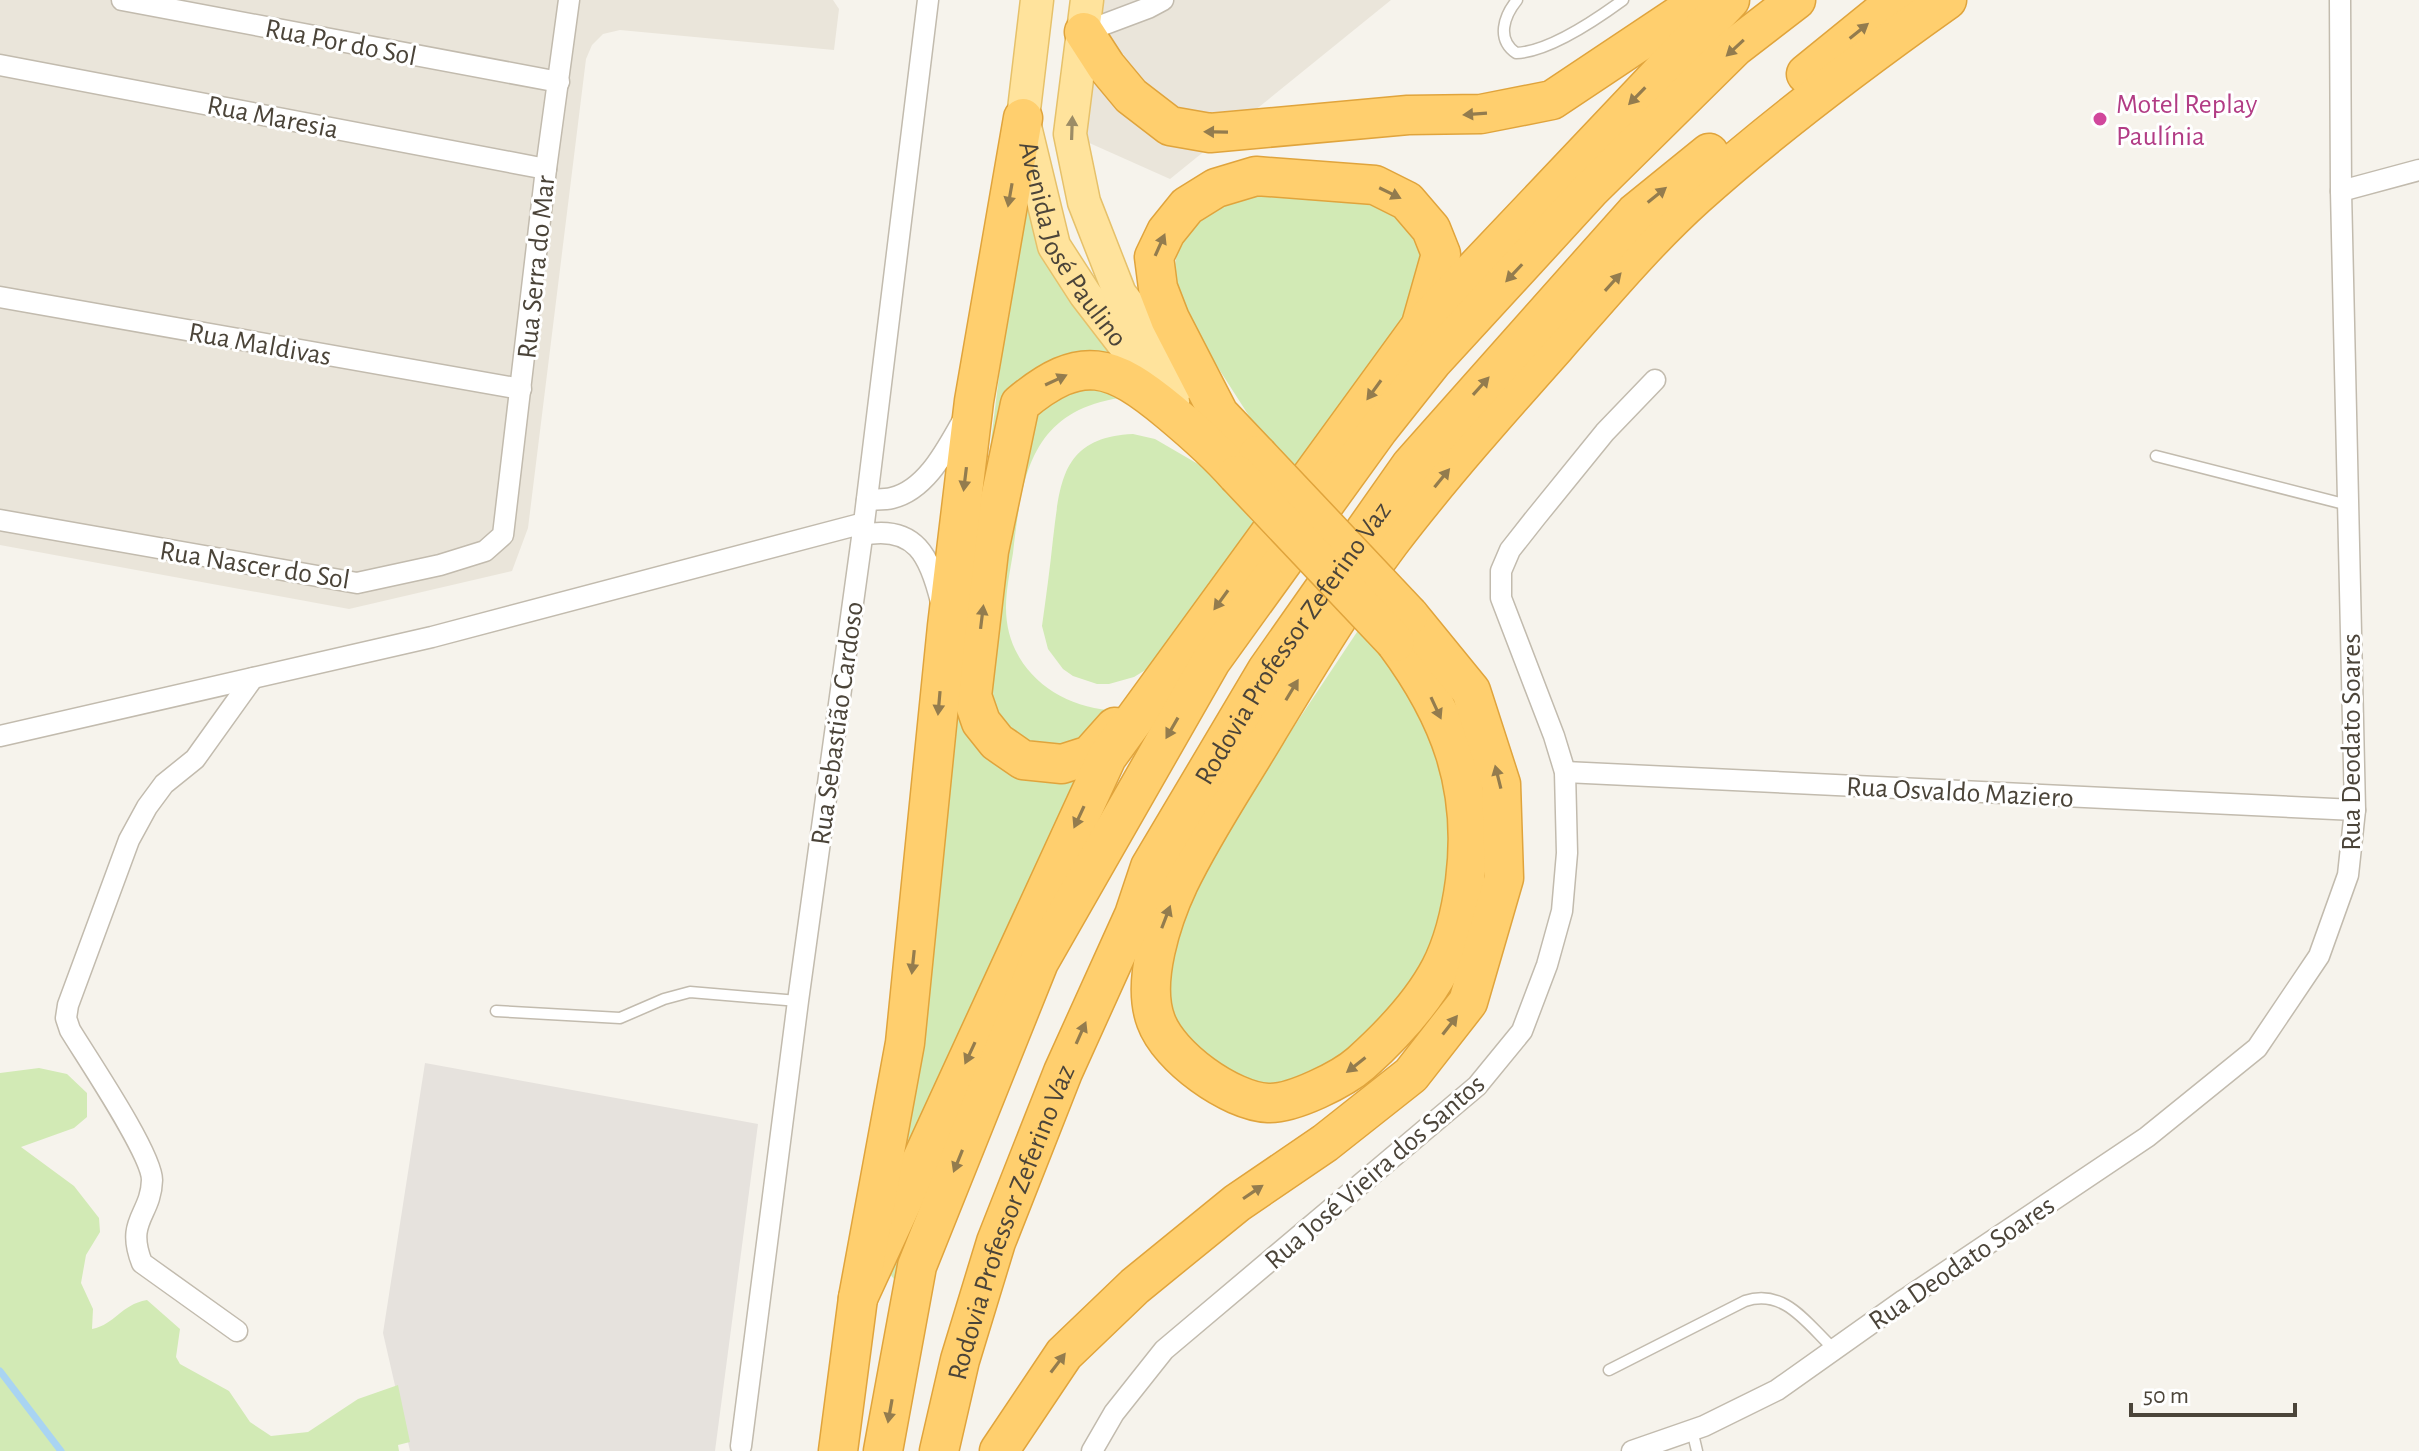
<svg xmlns="http://www.w3.org/2000/svg" width="2419" height="1451" viewBox="0 0 2419 1451" font-family="'Alegreya Sans',sans-serif">
	<style>
		.residential { fill: #eae5da }
		.industrial { fill: #e6e2dd }
		.green { fill: #d2eab5 }
		.lines { fill: none; stroke-linecap: round; stroke-linejoin: round }
		.stream { stroke: #a9d4f2; stroke-width: 7 }
		.service-casing { stroke: #c2bbae; stroke-width: 13 }
		.minor-casing { stroke: #c2bbae; stroke-width: 23 }
		.primary-casing { stroke: #e6c16a; stroke-width: 35 }
		.motorway-casing { stroke: #e0a43c; stroke-width: 41 }
		.service { stroke: #fff; stroke-width: 10 }
		.minor { stroke: #fff; stroke-width: 20 }
		.primary { stroke: #ffe39c; stroke-width: 32 }
		.motorway { stroke: #ffcf6e; stroke-width: 38 }
		.motorway-bridge-casing { stroke: #e0a43c; stroke-width: 41; stroke-linecap: butt }
		.motorway-bridge { stroke: #ffcf6e; stroke-width: 38 }
		.oneway { fill: #937c4e }
		.oneway2 { fill: #9c8c66 }
		.hotel-dot { fill: #d1479c; stroke: #fff; stroke-width: 3 }
		.labels { text-anchor: middle; stroke-width: 6; stroke-linejoin: round; paint-order: stroke }
		.street-label { font-size: 28px; fill: #4b4439; stroke: #fff }
		.hotel-label { font-size: 28px; fill: #b23c85; stroke: #fff; text-anchor: start }
	</style>
	<rect width="100%" height="100%" fill="#f6f3ec"/>
	<g class="residential">
		<path d="M 0,0 L 833,0 L 839,9 L 834,50 L 620,30 L 603,34 L 592,45 L 586,59 L 528,528 L 512,571 L 349,609 L 0,545 Z"/>
		<path d="M 1071,0 L 1391,0 L 1170,179 L 1058,129 Z"/>
	</g>
	<path class="industrial" d="M 425,1063 L 758,1124 L 715,1451 L 410,1451 L 383,1333 Z"/>
	<g class="green">
		<path d="M 1023,182 L 1130,367 L 1127,397 C 1032,408 1022,473 1013,553 C 1010,571 1006,590 1006,608 C 1006,666 1054,706 1109,710 L 1027,948 L 901,1280 L 894,1279 L 885,1268 L 926,967 Z"/>
		<path d="M 1229,195 L 1357,196 C 1382,204 1410,221 1420,247 C 1426,260 1426,278 1428,292 L 1303,476 L 1251,419 L 1179,307 L 1173,277 L 1178,247 L 1185,233 Z"/>
		<path d="M 1133,434 L 1155,439 L 1210,471 L 1259,529 L 1175,652 L 1134,677 L 1109,684 L 1097,684 L 1073,676 L 1063,669 L 1048,649 L 1042,626 C 1046,597 1050,568 1053,539 C 1060,482 1062,437 1133,434 Z"/>
		<path d="M 1359,629 L 1401,670 L 1452,780 L 1449,903 L 1412,988 L 1340,1063 L 1279,1085 L 1241,1079 L 1207,1061 L 1173,1020 L 1162,950 L 1241,806 Z"/>
		<path d="M 39,1068 L 67,1074 L 87,1093 L 87,1117 L 74,1128 L 21,1147 L 74,1186 L 99,1218 L 100,1232 L 86,1255 L 81,1283 L 93,1309 L 92,1329 C 116,1324 120,1305 147,1300 L 180,1329 L 176,1357 L 180,1364 L 229,1391 L 250,1422 L 271,1436 L 308,1432 L 358,1399 L 398,1385 L 410,1442 L 398,1445 L 399,1451 L 0,1451 L 0,1073 Z"/>
	</g>
	<g class="lines">
		<path class="stream" d="M 0,1371 L 61,1451"/>
		<defs>
			<g id="service">
				<path d="M 1517,0 C 1504,16 1496,39 1516,53 C 1548,52 1597,19 1623,0"/>
				<path d="M 2156,456 L 2348,505"/>
				<path d="M 496,1011 L 620,1018 L 664,999 L 690,992 L 798,1001"/>
				<path d="M 1609,1370 L 1745,1301 C 1785,1288 1807,1324 1834,1349"/>
				<path d="M 1692,1430 L 1697,1451"/>
			</g>
			<g id="minor">
				<path d="M 122,0 L 559,82"/>
				<path d="M 1084,32 L 1148,8 L 1163,0"/>
				<path d="M 0,65 L 546,169"/>
				<path d="M 2341,191 L 2419,170"/>
				<path d="M 0,297 L 521,389"/>
				<path d="M 867,500 C 875,499 884,500 892,498 C 926,490 946,450 962,422"/>
				<path d="M 0,520 L 357,583 L 440,565 L 485,551 L 503,535 L 546,169 L 569,0"/>
				<path d="M 862,535 C 916,524 930,557 941,602"/>
				<path d="M 0,736 L 432,637 L 864,523"/>
				<path d="M 1565,772 L 2355,810"/>
				<path d="M 237,1331 L 142,1263 C 125,1220 151,1216 152,1180 C 152,1154 87,1058 70,1030 L 66,1018 L 68,1005 L 129,840 L 147,807 L 164,784 L 195,759 L 253,678"/>
				<path d="M 741,1446 L 798,1001 L 864,523 L 928,0"/>
				<path d="M 1092,1451 L 1114,1413 L 1164,1350 L 1477,1086 L 1522,1031 L 1547,965 L 1562,911 L 1567,853 L 1565,772 L 1554,736 L 1501,598 L 1501,571 L 1510,550 L 1536,517 L 1605,432 L 1655,380"/>
				<path d="M 1632,1451 L 1704,1426 L 1777,1390 L 1904,1300 L 2147,1137 L 2257,1048 L 2319,956 L 2348,875 L 2355,810 L 2341,191 L 2340,0"/>
			</g>
			<g id="primary">
				<path id="s1" d="M 1037,0 L 1023,118 L 1054,246 L 1085,294 L 1128,350 L 1173,402"/>
				<path d="M 1087,0 L 1070,134 L 1084,202 L 1120,294 L 1191,382"/>
			</g>
			<g id="motorway">
				<path d="M 1084,32 L 1106,66 L 1131,96 L 1170,126 L 1210,133 L 1408,115 L 1481,114 L 1552,100 L 1702,0"/>
				<path d="M 1806,74 L 1897,0"/>
				<path d="M 1258,455 L 1219,414 L 1170,319 L 1158,288 L 1154,257 L 1166,232 L 1187,206 L 1216,188 L 1256,176 L 1375,185 L 1407,201 L 1431,229 L 1441,254 L 1422,321"/>
				<path d="M 1395,642 C 1450,716 1477,787 1465,881 C 1461,911 1454,942 1440,969 C 1421,1005 1391,1036 1361,1063 C 1343,1079 1293,1104 1268,1103 C 1230,1101 1169,1057 1156,1021 C 1141,982 1162,919 1179,883 C 1204,831 1238,781 1267,732 C 1306,668 1345,602 1390,542 C 1442,474 1499,410 1556,346 C 1601,295 1645,242 1696,196 C 1775,125 1861,61 1947,0"/>
				<path d="M 1115,727 L 1090,755 L 1062,764 L 1023,760 L 997,742 L 981,722 L 972,696 L 989,551 L 1020,404 C 1082,352 1112,364 1170,412 C 1194,432 1216,451 1237,475"/>
				<path d="M 858,1298 L 1107,757 L 1420,327 L 1730,0"/>
				<path d="M 838,1451 L 858,1298 L 905,1043 L 947,626 L 974,401 L 1023,118"/>
				<path d="M 883,1451 L 917,1266 L 1039,962 L 1211,661 L 1378,430 L 1432,362 L 1591,189 L 1735,47 L 1796,0"/>
				<path id="s2" d="M 939,1451 L 960,1360 L 996,1242 L 1063,1072 L 1134,915 L 1150,867 L 1267,670 L 1411,465 L 1635,213 L 1709,153"/>
				<path d="M 999,1451 L 1064,1354 L 1135,1286 L 1237,1203 L 1325,1143 L 1411,1075 L 1468,1002 L 1504,878 L 1501,784 L 1471,691 L 1409,615"/>
			</g>
		</defs>
		<use href="#service" class="service-casing"/>
		<use href="#minor" class="minor-casing"/>
		<use href="#primary" class="primary-casing"/>
		<use href="#motorway" class="motorway-casing"/>
		<use href="#service" class="service"/>
		<use href="#minor" class="minor"/>
		<use href="#primary" class="primary"/>
		<use href="#motorway" class="motorway"/>
		<defs>
			<g id="motorway-bridge">
				<path d="M 1258,455 L 1409,615"/>
				<path d="M 1237,475 L 1395,642"/>
			</g>
		</defs>
		<use href="#motorway-bridge" class="motorway-bridge-casing"/>
		<use href="#motorway-bridge" class="motorway-bridge"/>
	</g>
	<defs><path id="oneway-solid" d="M-6-.8H1V-3.2L6.5 0L1 3.2V.8H-6Z" transform="scale(2)"/></defs>
	<g class="oneway">
		<use href="#oneway-solid" transform="translate(1859 31) rotate(-39)"/>
		<use href="#oneway-solid" transform="translate(1735 48) rotate(137)"/>
		<use href="#oneway-solid" transform="translate(1637 96) rotate(134)"/>
		<use href="#oneway-solid" transform="translate(1475 114) rotate(176)"/>
		<use href="#oneway-solid" transform="translate(1216 132) rotate(-179)"/>
		<use href="#oneway-solid" transform="translate(1390 193) rotate(26)"/>
		<use href="#oneway-solid" transform="translate(1010 195) rotate(100)"/>
		<use href="#oneway-solid" transform="translate(1657 195) rotate(-39)"/>
		<use href="#oneway-solid" transform="translate(1160 245) rotate(-66)"/>
		<use href="#oneway-solid" transform="translate(1514 273) rotate(133)"/>
		<use href="#oneway-solid" transform="translate(1613 282) rotate(-48)"/>
		<use href="#oneway-solid" transform="translate(1056 380) rotate(-25)"/>
		<use href="#oneway-solid" transform="translate(1481 386) rotate(-48)"/>
		<use href="#oneway-solid" transform="translate(1374 390) rotate(126)"/>
		<use href="#oneway-solid" transform="translate(1442 478) rotate(-51)"/>
		<use href="#oneway-solid" transform="translate(965 479) rotate(97)"/>
		<use href="#oneway-solid" transform="translate(1221 600) rotate(126)"/>
		<use href="#oneway-solid" transform="translate(982 617) rotate(-83)"/>
		<use href="#oneway-solid" transform="translate(1292 690) rotate(-59)"/>
		<use href="#oneway-solid" transform="translate(939 703) rotate(95)"/>
		<use href="#oneway-solid" transform="translate(1436 708) rotate(65)"/>
		<use href="#oneway-solid" transform="translate(1172 728) rotate(120)"/>
		<use href="#oneway-solid" transform="translate(1498 777) rotate(-104)"/>
		<use href="#oneway-solid" transform="translate(1079 817) rotate(115)"/>
		<use href="#oneway-solid" transform="translate(1166 917) rotate(-69)"/>
		<use href="#oneway-solid" transform="translate(913 962) rotate(96)"/>
		<use href="#oneway-solid" transform="translate(1450 1025) rotate(-52)"/>
		<use href="#oneway-solid" transform="translate(1081 1033) rotate(-66)"/>
		<use href="#oneway-solid" transform="translate(970 1053) rotate(115)"/>
		<use href="#oneway-solid" transform="translate(1356 1065) rotate(142)"/>
		<use href="#oneway-solid" transform="translate(958 1161) rotate(112)"/>
		<use href="#oneway-solid" transform="translate(1253 1192) rotate(-34)"/>
		<use href="#oneway-solid" transform="translate(1058 1363) rotate(-53)"/>
		<use href="#oneway-solid" transform="translate(890 1411) rotate(100)"/>
	</g>
	<use class="oneway2" href="#oneway-solid" transform="translate(1072 128) rotate(-88)"/>
	<circle class="hotel-dot" cx="2100" cy="119" r="8"/>
	<g class="labels">
		<g class="street-label">
			<text transform="translate(341 41) rotate(11)" y="10">Rua Por do Sol</text>
			<text transform="translate(273 116) rotate(11)" y="10">Rua Maresia</text>
			<text dy="10" stroke="none"><textPath href="#s1" startOffset="256">Avenida José Paulino</textPath></text>
			<text transform="translate(535 267) rotate(-84)" y="10">Rua Serra do Mar</text>
			<text transform="translate(260 343) rotate(10)" y="10">Rua Maldivas</text>
			<text transform="translate(255 564) rotate(9)" y="10">Rua Nascer do Sol</text>
			<text dy="10" stroke="none"><textPath href="#s2" startOffset="888">Rodovia Professor Zeferino Vaz</textPath></text>
			<text transform="translate(836 723) rotate(-82)" y="10">Rua Sebastião Cardoso</text>
			<text transform="translate(2350 742) rotate(-90)" y="10">Rua Deodato Soares</text>
			<text transform="translate(1960 791) rotate(3)" y="10">Rua Osvaldo Maziero</text>
			<text transform="translate(1374 1171) rotate(-41)" y="10">Rua José Vieira dos Santos</text>
			<text dy="10" stroke="none"><textPath href="#s2" startOffset="240">Rodovia Professor Zeferino Vaz</textPath></text>
			<text transform="translate(1961 1262) rotate(-34)" y="10">Rua Deodato Soares</text>
		</g>
		<g class="hotel-label">
			<text x="2116" y="113">Motel Replay<tspan x="2116" dy="32">Paulínia</tspan></text>
		</g>
	</g>
	<path d="M2131 1403v12h164v-12" fill="none" stroke="#4b4439" stroke-width="4"/>
	<text x="2143" y="1403" font-size="24" fill="#4b4439" stroke="#ffffff" stroke-width="6" paint-order="stroke">50 m</text>
</svg>
